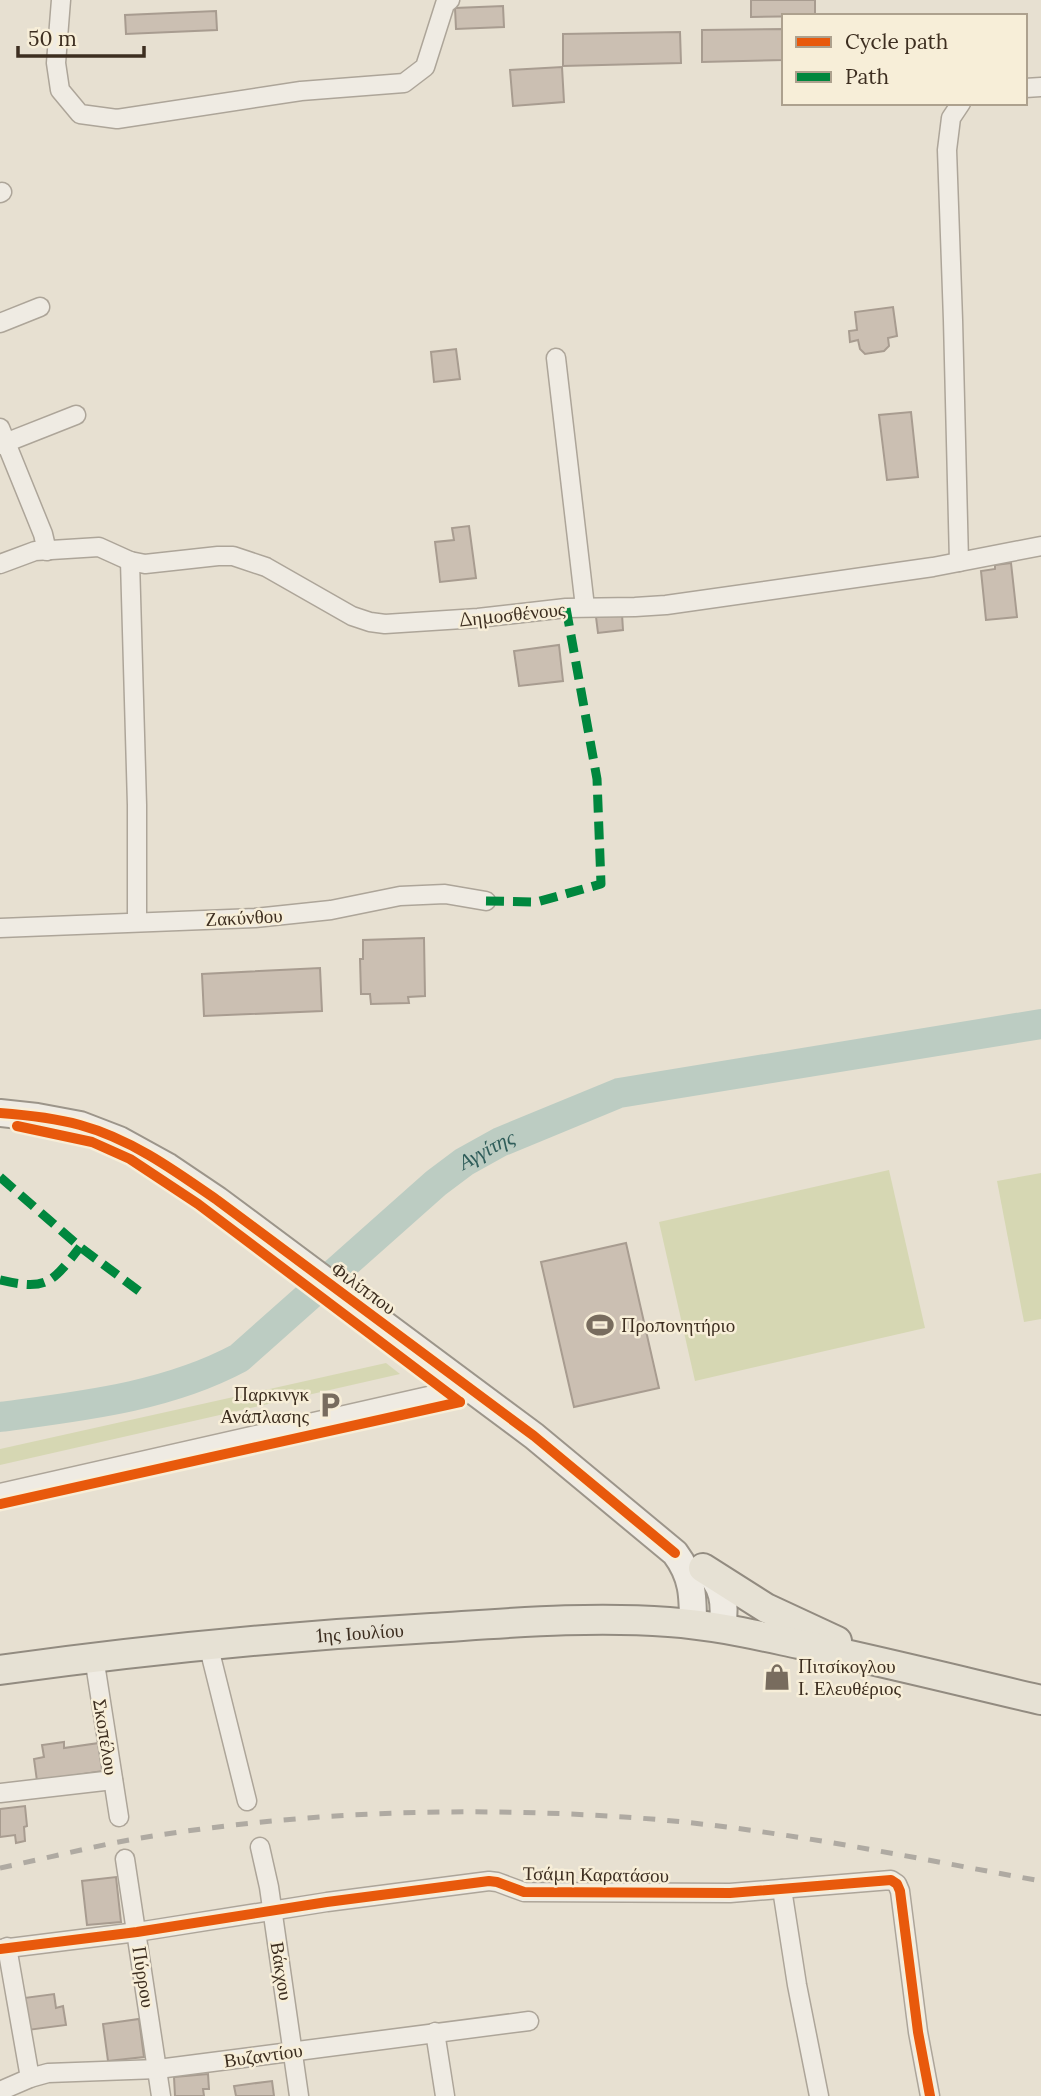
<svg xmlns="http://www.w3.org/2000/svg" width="1041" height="2096" viewBox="0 0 1041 2096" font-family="Lora,serif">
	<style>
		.green { fill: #d6d7b3 }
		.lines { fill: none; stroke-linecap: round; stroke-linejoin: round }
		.river { stroke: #bcccc2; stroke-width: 30 }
		.building { fill: #cbbfb2; stroke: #a89c90; stroke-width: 2 }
		.minor-casing { stroke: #ada599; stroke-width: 21 }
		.secondary-casing { stroke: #9c958a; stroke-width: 30 }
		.primary-casing { stroke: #928b80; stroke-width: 32 }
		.minor { stroke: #efebe3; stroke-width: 18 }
		.secondary { stroke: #efebe3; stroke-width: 26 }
		.primary { stroke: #e6e1d4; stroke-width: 28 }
		.rail { stroke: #afaaa2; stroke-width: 5; stroke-dasharray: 12 12; stroke-linecap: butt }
		.quiet { stroke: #00873e; stroke-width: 9; stroke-dasharray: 18 9; stroke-linecap: butt }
		.cycleway-casing { stroke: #f7eed8; stroke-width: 15 }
		.cycleway { stroke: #e8590c; stroke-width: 10 }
		.labels { text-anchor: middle; stroke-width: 5; stroke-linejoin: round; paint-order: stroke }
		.street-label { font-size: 19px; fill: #3d2e20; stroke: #f7eed8 }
		.poi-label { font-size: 19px; fill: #3d2e20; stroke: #f7eed8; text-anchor: start }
		.water-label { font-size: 21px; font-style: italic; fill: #2f5d5a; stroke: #f7eed8 }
	</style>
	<rect width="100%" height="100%" fill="#e7e0d1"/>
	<g class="green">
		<path d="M 889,1170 L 925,1328 L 695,1381 L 659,1222 Z"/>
		<path d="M 1041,1173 L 1041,1319 L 1024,1322 L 997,1181 Z"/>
		<path d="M 386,1363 L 400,1374 L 0,1465 L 0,1449 Z"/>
	</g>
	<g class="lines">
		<path class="river" id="s1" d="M 0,1417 C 81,1406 166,1397 239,1358 L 436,1183 L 464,1162 L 500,1142 L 619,1093 L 1041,1024"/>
	</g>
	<g class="building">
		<path d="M 751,0 L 815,0 L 815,16 L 751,17 Z"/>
		<path d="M 503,6 L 504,27 L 456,29 L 455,8 Z"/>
		<path d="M 216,11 L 217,30 L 126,34 L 125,15 Z"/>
		<path d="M 784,29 L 784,60 L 702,62 L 702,30 Z"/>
		<path d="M 680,32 L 681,63 L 563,66 L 563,34 Z"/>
		<path d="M 562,67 L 564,102 L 513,106 L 510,70 Z"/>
		<path d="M 893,307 L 897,336 L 888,338 L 889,346 L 884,351 L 865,354 L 860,349 L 858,340 L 850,342 L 849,331 L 857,330 L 855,312 Z"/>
		<path d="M 456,349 L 460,379 L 434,382 L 431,352 Z"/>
		<path d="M 911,412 L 918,477 L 887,480 L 879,415 Z"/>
		<path d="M 469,526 L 476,578 L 440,582 L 435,542 L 454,540 L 452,528 Z"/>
		<path d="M 1011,563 L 1017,617 L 986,620 L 981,571 L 995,569 L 995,565 Z"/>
		<path d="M 622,614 L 623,630 L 598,633 L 596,617 Z"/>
		<path d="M 559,645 L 563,681 L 519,686 L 514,651 Z"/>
		<path d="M 424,938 L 425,996 L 408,997 L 409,1003 L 371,1004 L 370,994 L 361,994 L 360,959 L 363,959 L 363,940 Z"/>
		<path d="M 320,968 L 322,1011 L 204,1016 L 202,974 Z"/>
		<path d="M 626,1243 L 659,1388 L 574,1407 L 541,1262 Z"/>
		<path d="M 64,1742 L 64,1748 L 99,1743 L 103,1771 L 37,1781 L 34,1759 L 44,1757 L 42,1745 Z"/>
		<path d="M 25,1806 L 27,1826 L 24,1827 L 25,1841 L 16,1843 L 15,1835 L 0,1837 L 0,1809 Z"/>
		<path d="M 116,1877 L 121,1922 L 87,1925 L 82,1881 Z"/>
		<path d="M 54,1994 L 56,2008 L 63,2006 L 66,2025 L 28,2030 L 24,1998 Z"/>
		<path d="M 139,2019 L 144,2057 L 108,2061 L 103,2024 Z"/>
		<path d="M 208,2074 L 209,2089 L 203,2089 L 204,2096 L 175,2096 L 174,2077 Z"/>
		<path d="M 272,2081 L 274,2096 L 236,2096 L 234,2086 Z"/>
	</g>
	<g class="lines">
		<defs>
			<g id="minor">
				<path d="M 61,0 L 56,63 L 60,90 L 80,114 L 117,119 L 301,91 L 404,83 L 425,67 L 445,4 L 450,0"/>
				<path d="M 1025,88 L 1041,87"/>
				<path d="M 0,193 L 2,192"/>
				<path d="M 0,323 L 40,307"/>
				<path d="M 556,358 L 585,607"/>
				<path d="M 0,428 L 43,534 L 47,551"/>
				<path d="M 0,445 L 76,415"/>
				<path d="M 130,561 L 137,805 L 137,922"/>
				<path d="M 959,562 L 953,320 L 947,150 L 951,118 L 961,103"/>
				<path d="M 0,564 L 35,551 L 99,547 L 130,561 L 145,564 L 218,556 L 233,556 L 266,567 L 352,616 L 370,622 L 385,624 L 478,618 L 566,608 L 635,607 L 666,605 L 933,567 L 1041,546"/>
				<path d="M 0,928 L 255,918 L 331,910 L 400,896 L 445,894 L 486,901"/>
				<path d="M 0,1493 L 468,1387"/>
				<path d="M 208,1644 L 247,1801"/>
				<path d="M 94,1657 L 119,1817"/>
				<path d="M 0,1793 L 113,1780"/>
				<path d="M 260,1847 L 269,1887 L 299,2096"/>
				<path d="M 125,1859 L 161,2096"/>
				<path d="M 782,1889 L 797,1985 L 819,2096"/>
				<path d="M 7,1947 L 30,2078"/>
				<path d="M 0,1949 L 137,1932 L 327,1902 L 489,1881 L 497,1882 L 524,1892 L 730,1893 L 891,1880 L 897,1884 L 900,1891 L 918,2032 L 930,2096"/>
				<path d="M 435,2032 L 445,2096"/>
				<path d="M 0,2091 L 30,2078 L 48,2073 L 158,2069 L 529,2021"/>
			</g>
			<g id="secondary">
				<path d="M 0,1113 L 37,1117 L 80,1125 L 119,1140 L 168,1167 L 217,1200 L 534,1436 L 675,1553 C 693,1577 693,1596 693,1625"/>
				<path d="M 703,1568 C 724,1584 726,1604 722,1629"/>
			</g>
			<g id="primary">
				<path d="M 703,1568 L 766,1608 L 837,1641"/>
				<path id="s2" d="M 0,1670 C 143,1650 287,1636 431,1628 C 510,1623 589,1616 669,1622 C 713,1625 756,1635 799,1644 C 880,1661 960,1681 1041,1700"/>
			</g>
		</defs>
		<use href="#minor" class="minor-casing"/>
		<use href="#secondary" class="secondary-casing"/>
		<use href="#primary" class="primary-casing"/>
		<use href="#minor" class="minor"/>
		<use href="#secondary" class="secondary"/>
		<use href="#primary" class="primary"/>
		<path class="rail" d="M 0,1868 C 43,1859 86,1848 129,1840 C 292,1812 459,1806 624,1817 C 764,1826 903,1856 1041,1881"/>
		<g class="quiet">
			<path d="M 486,901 L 537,902 L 601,884 L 597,779 L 566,608"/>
			<path d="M 0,1177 L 80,1247 L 143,1294"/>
			<path d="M 0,1280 C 47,1291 52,1283 80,1247"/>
		</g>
		<defs>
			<g id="cycleway">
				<path d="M 0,1113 C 27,1115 54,1118 80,1125 C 131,1139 174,1170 217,1200 L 534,1436 L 675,1553"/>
				<path d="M 17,1126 L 92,1142 L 130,1159 L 198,1204 L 460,1402"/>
				<path d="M 0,1504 L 460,1402"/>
				<path d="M 0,1949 L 137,1932 L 327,1902 L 489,1881 L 497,1882 L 524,1892 L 730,1893 L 891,1880 L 897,1884 L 900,1891 L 918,2032 L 930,2096"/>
			</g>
		</defs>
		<use href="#cycleway" class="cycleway-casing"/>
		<use href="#cycleway" class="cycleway"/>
	</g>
	<defs>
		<symbol id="stadium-bare" viewBox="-9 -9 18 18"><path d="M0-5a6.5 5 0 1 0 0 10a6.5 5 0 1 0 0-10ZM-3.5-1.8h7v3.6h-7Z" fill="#786c5e" stroke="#f7eed8" stroke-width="2.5" paint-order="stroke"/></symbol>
		<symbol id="parking-bare" viewBox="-9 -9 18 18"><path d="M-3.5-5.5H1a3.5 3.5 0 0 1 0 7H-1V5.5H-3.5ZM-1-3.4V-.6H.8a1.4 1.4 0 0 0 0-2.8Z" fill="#786c5e" stroke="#f7eed8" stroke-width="2.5" paint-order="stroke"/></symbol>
		<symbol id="shop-bare" viewBox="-9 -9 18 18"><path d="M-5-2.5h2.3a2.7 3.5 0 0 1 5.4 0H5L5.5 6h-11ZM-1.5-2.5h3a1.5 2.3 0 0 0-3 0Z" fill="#786c5e" stroke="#f7eed8" stroke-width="2.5" paint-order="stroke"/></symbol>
	</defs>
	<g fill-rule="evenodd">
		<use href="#stadium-bare" x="581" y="1306" width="38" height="38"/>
		<use href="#parking-bare" x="311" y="1386" width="38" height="38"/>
		<use href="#shop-bare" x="758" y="1658" width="38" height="38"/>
	</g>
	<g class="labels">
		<g class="street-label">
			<text transform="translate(512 614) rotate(-6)" y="7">Δημοσθένους</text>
			<text transform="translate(244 917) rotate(-3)" y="7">Ζακύνθου</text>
			<text transform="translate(364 1288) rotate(36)" y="7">Φιλίππου</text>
			<text dy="7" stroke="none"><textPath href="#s2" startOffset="362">1ης Ιουλίου</textPath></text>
			<text transform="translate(106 1737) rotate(81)" y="7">Σκοπέλου</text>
			<text transform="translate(596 1874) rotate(1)" y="7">Τσάμη Καρατάσου</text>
			<text transform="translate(282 1971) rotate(81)" y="7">Βάκχου</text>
			<text transform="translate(144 1977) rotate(81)" y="7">Πύρρου</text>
			<text transform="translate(263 2055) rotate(-8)" y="7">Βυζαντίου</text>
		</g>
		<g class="poi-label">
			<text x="621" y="1332">Προπονητήριο</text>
			<text x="309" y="1401" text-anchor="end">Παρκινγκ<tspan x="309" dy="22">Ανάπλασης</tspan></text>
			<text x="798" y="1673">Πιτσίκογλου<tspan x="798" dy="22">Ι. Ελευθέριος</tspan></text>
		</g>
		<g class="water-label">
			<text dy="7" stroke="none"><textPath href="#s1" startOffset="572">Αγγίτης</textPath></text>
		</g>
	</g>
	<rect x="782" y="14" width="245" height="91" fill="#f7eed8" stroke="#ada18e" stroke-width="2"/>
	<rect x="796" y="37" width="35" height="10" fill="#e8590c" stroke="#ada18e" stroke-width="2"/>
	<text x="845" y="49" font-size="21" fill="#3d2e20">Cycle path</text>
	<rect x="796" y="72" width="35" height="10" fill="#00873e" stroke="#ada18e" stroke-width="2"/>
	<text x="845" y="84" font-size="21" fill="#3d2e20">Path</text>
	<path d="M18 46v10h126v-10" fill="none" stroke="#3d2e20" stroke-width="3.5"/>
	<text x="28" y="46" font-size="21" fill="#3d2e20" stroke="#f7eed8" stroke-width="5" paint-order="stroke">50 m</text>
</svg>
